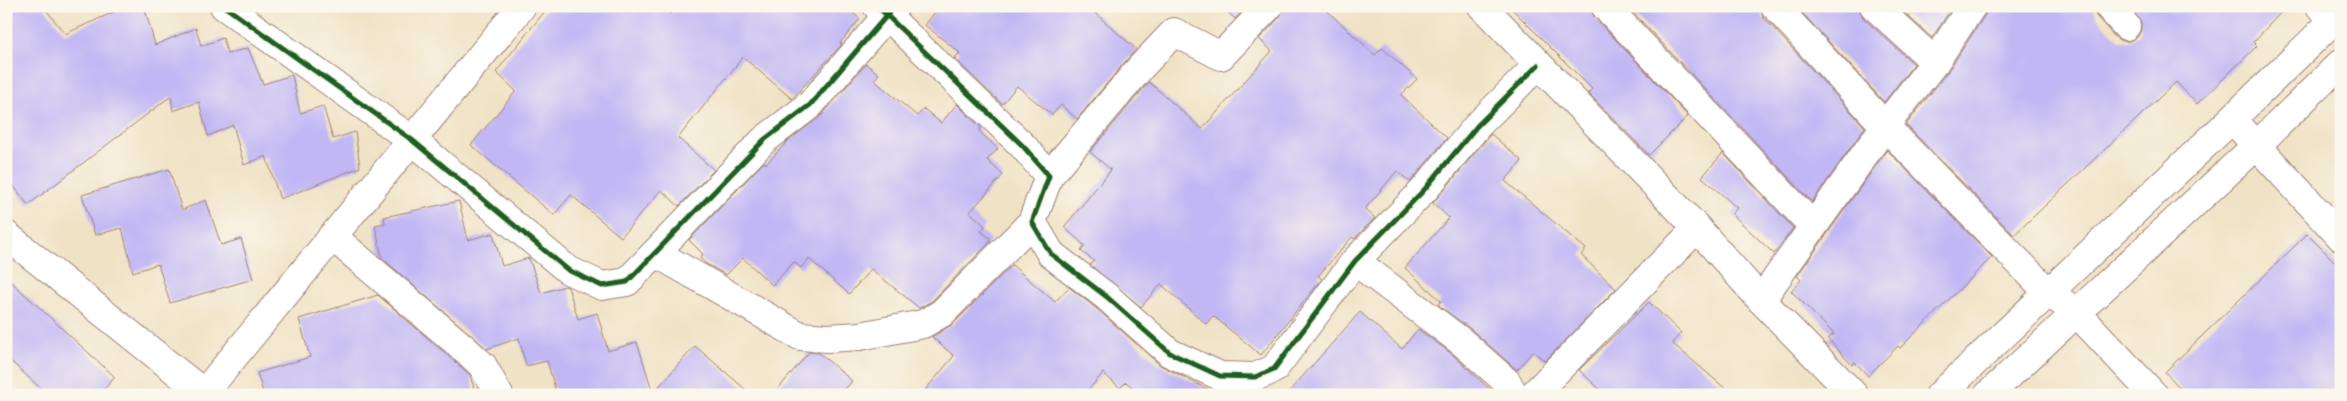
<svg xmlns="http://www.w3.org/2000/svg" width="2347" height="401" viewBox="0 0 2347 401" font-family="'Gentium Book Plus',serif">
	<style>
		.building { fill: #c1b7f4 }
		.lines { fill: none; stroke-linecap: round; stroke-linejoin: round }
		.street-casing { stroke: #9d8078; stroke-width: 30 }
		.secondary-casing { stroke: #9d8078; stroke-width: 30 }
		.street { stroke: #fff; stroke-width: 28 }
		.secondary { stroke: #fff; stroke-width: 28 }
		.cycleway-casing { stroke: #fbf7ec; stroke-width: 8 }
		.cycleway { stroke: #1b5e20; stroke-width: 5 }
	</style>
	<rect width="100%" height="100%" fill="#fbf7ec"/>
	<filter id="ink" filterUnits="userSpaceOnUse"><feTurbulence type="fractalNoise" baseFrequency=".02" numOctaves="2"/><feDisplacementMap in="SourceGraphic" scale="10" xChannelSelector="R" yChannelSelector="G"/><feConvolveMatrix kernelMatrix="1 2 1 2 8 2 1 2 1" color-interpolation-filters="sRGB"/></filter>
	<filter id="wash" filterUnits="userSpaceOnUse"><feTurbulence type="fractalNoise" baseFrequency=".0096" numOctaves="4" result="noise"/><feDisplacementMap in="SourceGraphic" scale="20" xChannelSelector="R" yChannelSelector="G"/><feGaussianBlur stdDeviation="1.12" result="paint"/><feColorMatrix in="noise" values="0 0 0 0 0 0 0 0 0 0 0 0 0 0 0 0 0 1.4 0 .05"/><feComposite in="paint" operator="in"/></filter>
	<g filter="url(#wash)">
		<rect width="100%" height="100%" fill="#f0e2c5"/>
		<g id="blocks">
			<g class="building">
				<path d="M 17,6 L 43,6 L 65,34 L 127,6 L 144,6 L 155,45 L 196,28 L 201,46 L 223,38 L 227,54 L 248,48 L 263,84 L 292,75 L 300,113 L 323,106 L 333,139 L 355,132 L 360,167 L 280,199 L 266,156 L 244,165 L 233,125 L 208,136 L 199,102 L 173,111 L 171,96 L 28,205 L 6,176 L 6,14 Z"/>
				<path d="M 549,6 L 661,6 L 670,14 L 678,6 L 845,6 L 860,19 L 840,43 L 842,44 L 792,99 L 743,57 L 678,138 L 714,170 L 679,206 L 661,190 L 621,237 L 571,195 L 554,215 L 471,145 L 516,91 L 496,72 Z"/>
				<path d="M 940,6 L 1087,6 L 1136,49 L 1077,119 L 1061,105 L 1052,115 L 1017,86 L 1002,104 L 954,58 L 960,53 L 925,25 Z"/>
				<path d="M 1221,6 L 1247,6 L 1235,19 Z"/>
				<path d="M 1284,6 L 1322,6 L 1375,55 L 1382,48 L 1417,79 L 1401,95 L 1447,138 L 1410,182 L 1397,171 L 1365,209 L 1375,218 L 1354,239 L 1352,237 L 1318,276 L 1322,279 L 1261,355 L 1213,316 L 1206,324 L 1161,284 L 1141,307 L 1090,265 L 1094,261 L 1081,251 L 1085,246 L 1064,227 L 1111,170 L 1090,152 L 1149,82 L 1202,129 L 1272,51 L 1259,39 L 1280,17 Z"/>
				<path d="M 1509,6 L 1590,6 L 1594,17 L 1688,116 L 1649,155 L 1588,93 L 1592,89 Z"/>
				<path d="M 1627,6 L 1760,6 L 1763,17 L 1865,127 L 1812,202 Z"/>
				<path d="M 1796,6 L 1859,6 L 1863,18 L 1914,64 L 1884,102 Z"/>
				<path d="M 1897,6 L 1953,6 L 1932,38 Z"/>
				<path d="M 1988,6 L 2093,6 L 2096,16 L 2114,36 L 2121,41 L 2129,41 L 2137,37 L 2141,31 L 2141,23 L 2129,6 L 2287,6 L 2253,42 L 2257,46 L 2197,104 L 2176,82 L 2014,235 L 1906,125 L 1948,71 L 1985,15 Z"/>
				<path d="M 866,64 L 879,74 L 874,80 L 917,116 L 924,109 L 941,123 L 957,104 L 981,128 L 979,131 L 998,149 L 987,160 L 1003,175 L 970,212 L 985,226 L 981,231 L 991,239 L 988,244 L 932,301 L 919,308 L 871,269 L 849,294 L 809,259 L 801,268 L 794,262 L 772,285 L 743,258 L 726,275 L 705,263 L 700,258 L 703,254 L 689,240 L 764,162 L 766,164 L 788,141 L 822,115 Z"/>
				<path d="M 1491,134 L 1522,161 L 1505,181 L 1586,249 L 1581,255 L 1616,289 L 1545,361 L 1533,351 L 1517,370 L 1472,330 L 1438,305 L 1441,301 L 1405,268 L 1449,218 L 1433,203 Z"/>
				<path d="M 1887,150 L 1992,257 L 1900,348 L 1898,346 L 1868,376 L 1855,362 L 1852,365 L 1828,339 L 1834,334 L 1791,291 L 1801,280 L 1797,276 Z"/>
				<path d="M 1723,153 L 1793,228 L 1774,254 L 1732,214 L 1737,208 L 1702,177 Z"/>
				<path d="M 169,169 L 182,210 L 206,200 L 221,245 L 241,239 L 253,279 L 170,303 L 158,264 L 133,272 L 122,228 L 95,235 L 82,195 Z"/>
				<path d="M 459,201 L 468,240 L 493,233 L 502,266 L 529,258 L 541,293 L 565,286 L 568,287 L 578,319 L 597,313 L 608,351 L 637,342 L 653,393 L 695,346 L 752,395 L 557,395 L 547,361 L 526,366 L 519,338 L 487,349 L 382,258 L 375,225 L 385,223 L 384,217 Z"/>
				<path d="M 2307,234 L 2341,268 L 2341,395 L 2187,395 L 2165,372 Z"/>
				<path d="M 1012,265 L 1055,302 L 1069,287 L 1097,309 L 1160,365 L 1219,395 L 1141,395 L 1126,382 L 1120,388 L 1103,373 L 1084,395 L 921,395 L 954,356 L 932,337 L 953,324 Z"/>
				<path d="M 6,277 L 115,377 L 99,395 L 48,395 L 6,357 Z"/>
				<path d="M 378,295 L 470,375 L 476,395 L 264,395 L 257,373 L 310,357 L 299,319 Z"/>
				<path d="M 1649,302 L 1681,333 L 1672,343 L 1733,395 L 1606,395 L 1579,370 Z"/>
				<path d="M 1360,312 L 1402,349 L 1418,329 L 1452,354 L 1496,395 L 1286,395 Z"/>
				<path d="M 809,352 L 819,353 L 852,381 L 840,395 L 773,395 Z"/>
			</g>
		</g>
	</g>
	<g filter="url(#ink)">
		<use href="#blocks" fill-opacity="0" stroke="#9d8078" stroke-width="1"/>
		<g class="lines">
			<defs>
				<g id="street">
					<path d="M 224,6 L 412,140 L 568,270 L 602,286 L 627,282 L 764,140 L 810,105 L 895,6"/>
					<path d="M 877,6 L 1023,146 L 1049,176 L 1032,222 L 1051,254 L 1107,297 L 1170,353 L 1220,376 L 1255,377 L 1274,369 L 1355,261 L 1424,190 L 1477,126 L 1538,65"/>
					<path d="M 1605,6 L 1812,225"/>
					<path d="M 1775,6 L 1885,126 L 2048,292 L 2076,312 L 2154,395"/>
					<path d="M 1874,6 L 1935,62"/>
					<path d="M 2108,6 L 2126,26"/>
					<path d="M 2320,6 L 2334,20"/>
					<path d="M 2232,119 L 2341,237"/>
					<path d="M 1049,176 L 1140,68 L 1174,32 L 1221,56 L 1269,6"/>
					<path d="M 6,235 L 206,395"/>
					<path d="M 332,236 L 466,350 L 483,366 L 499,395"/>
					<path d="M 656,253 L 800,336 L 828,338 L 860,336 L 923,324 L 942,313 L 1032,222"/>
					<path d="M 1355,261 L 1462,342 L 1507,382 L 1514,395"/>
					<path d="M 1761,300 L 1885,126 L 1935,62 L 1972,6"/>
					<path d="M 204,393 L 522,6"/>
					<path d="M 1533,395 L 1697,228"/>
				</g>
				<g id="secondary">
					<path d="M 1482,6 L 1697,228 L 1761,300 L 1854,395"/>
					<path d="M 1940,395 L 2232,119 L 2341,13"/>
					<path d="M 1988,395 L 2257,145 L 2341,63"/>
				</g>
			</defs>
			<use href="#street" class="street-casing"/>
			<use href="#secondary" class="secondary-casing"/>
			<use href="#street" class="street"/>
			<use href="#secondary" class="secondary"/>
			<defs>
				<g id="cycleway">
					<path d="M 224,6 L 412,140 L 568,270 L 602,286 L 627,282 L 764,140 L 810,105 L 895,6"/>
					<path d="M 877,6 L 1023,146 L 1049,176 L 1032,222 L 1051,254 L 1107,297 L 1170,353 L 1220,376 L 1255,377 L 1274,369 L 1355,261 L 1424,190 L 1477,126 L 1538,65"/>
				</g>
			</defs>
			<use href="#cycleway" class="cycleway-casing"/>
			<use href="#cycleway" class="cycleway"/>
		</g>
	</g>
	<rect width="2347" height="401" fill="none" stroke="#fbf7ec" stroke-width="25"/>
</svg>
